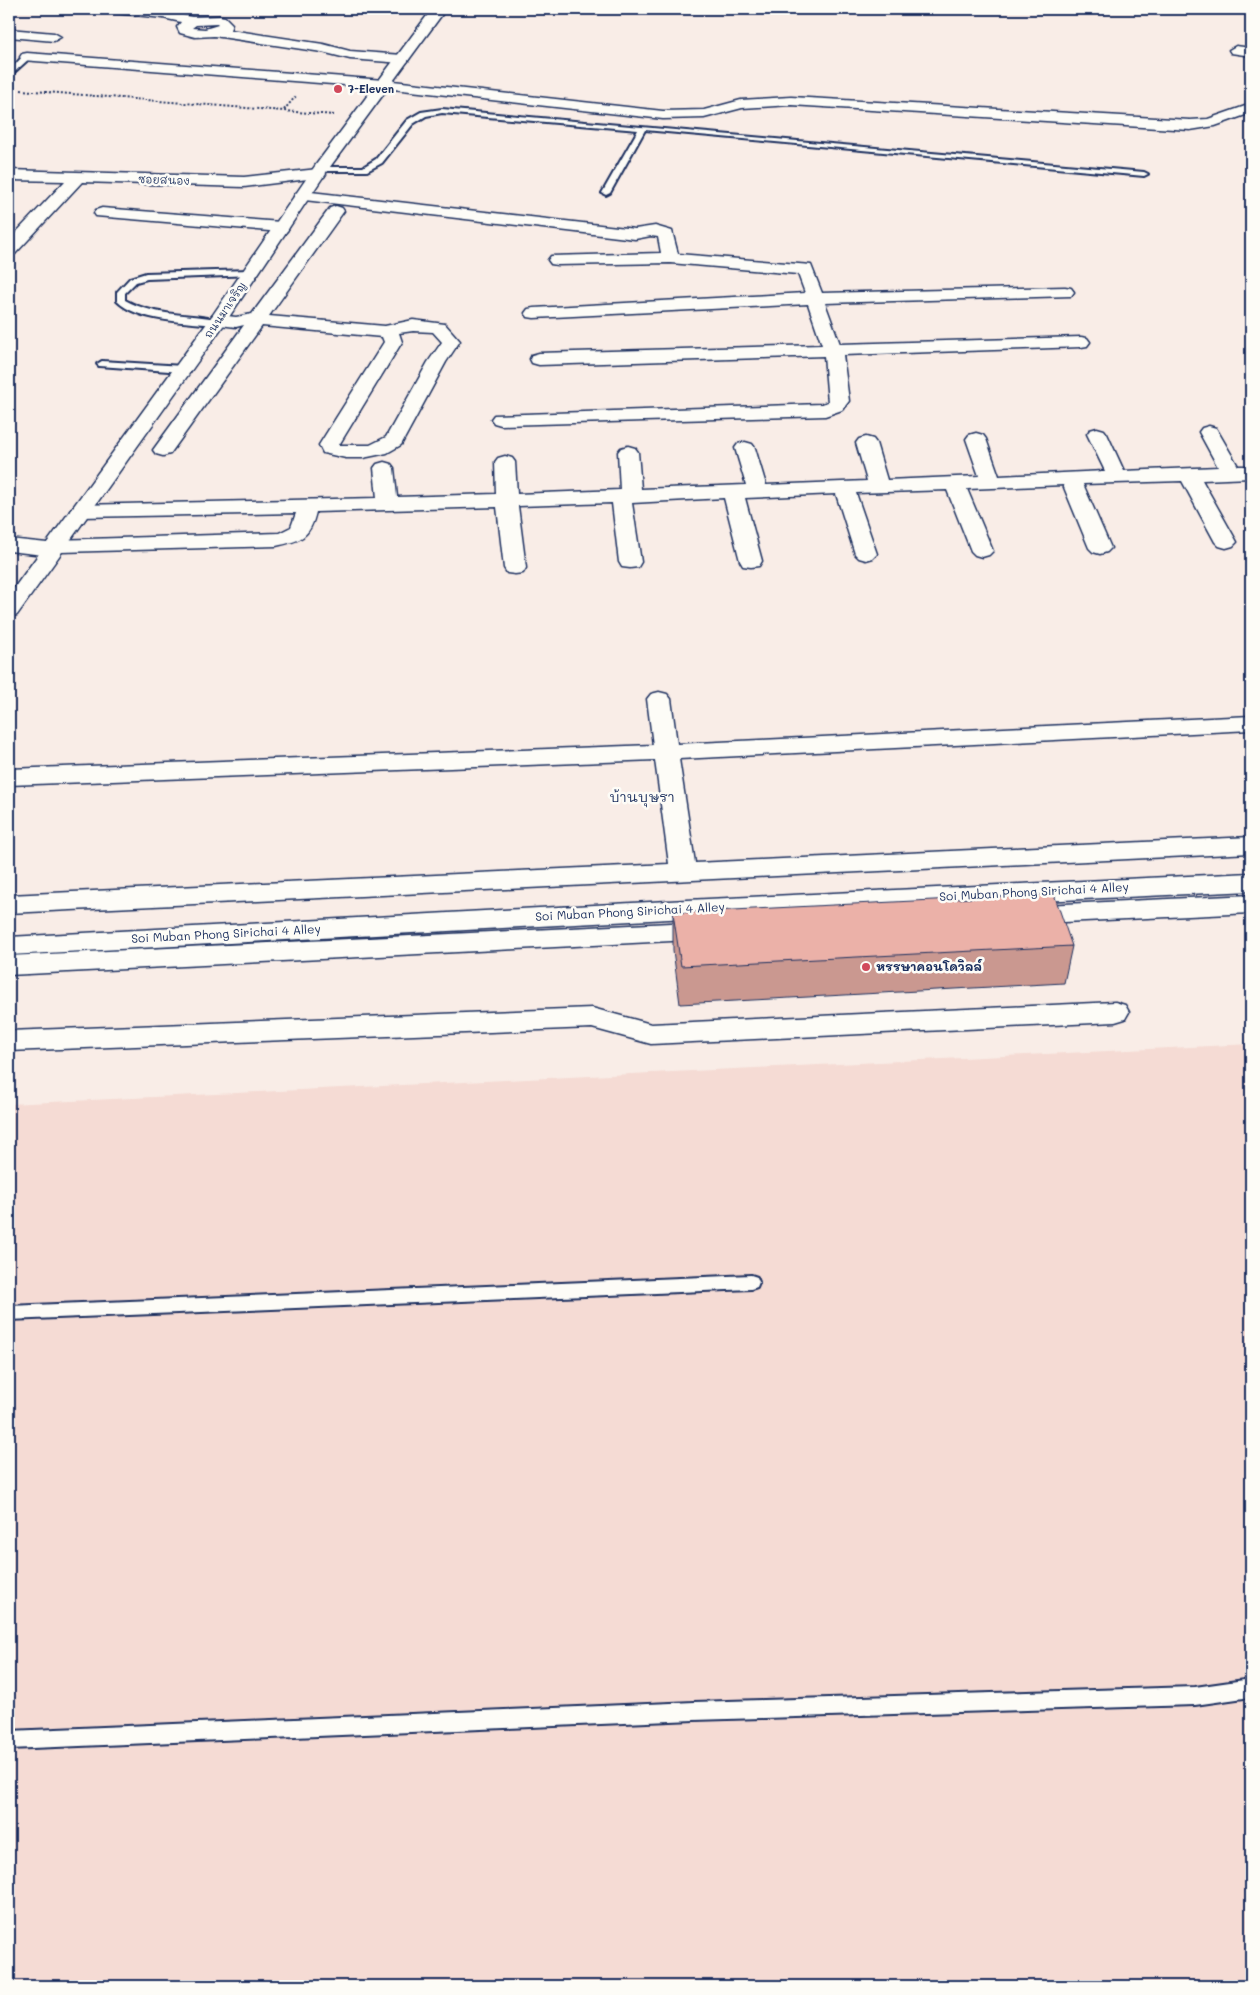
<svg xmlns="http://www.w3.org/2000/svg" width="1260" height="1995" viewBox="0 0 1260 1995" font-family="Mali,'Playpen Sans Thai',sans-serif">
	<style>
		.built { fill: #f5dbd4 }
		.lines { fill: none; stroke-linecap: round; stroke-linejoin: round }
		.lane-casing { stroke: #1b2f5e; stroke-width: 4 }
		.street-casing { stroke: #1b2f5e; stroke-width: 3 }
		.secondary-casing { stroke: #1b2f5e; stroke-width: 3 }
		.path { stroke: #1b2f5e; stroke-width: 2; stroke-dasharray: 2 2; stroke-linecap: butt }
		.lane { fill: #fdfcf7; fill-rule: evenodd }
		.street { fill: #fdfcf7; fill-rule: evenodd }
		.secondary { fill: #fdfcf7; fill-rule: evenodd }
		.wall { fill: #ca9890; stroke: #1b2f5e }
		.building { fill: #ebb1a8; stroke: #1b2f5e }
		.poi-dot { fill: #d1495b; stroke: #fdfcf7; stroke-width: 2 }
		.labels { text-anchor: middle; stroke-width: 5; stroke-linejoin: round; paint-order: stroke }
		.far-poi-label { font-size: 11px; font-weight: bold; fill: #1b2f5e; stroke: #fdfcf7; text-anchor: start }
		.far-street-label { font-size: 11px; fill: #1b2f5e; stroke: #fdfcf7 }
		.street-label { font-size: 12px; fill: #1b2f5e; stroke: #fdfcf7 }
		.poi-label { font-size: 12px; font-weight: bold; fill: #1b2f5e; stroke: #fdfcf7; text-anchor: start }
		.neighbourhood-label { font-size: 14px; fill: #1b2f5e; stroke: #fdfcf7 }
	</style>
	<rect width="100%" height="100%" fill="#f9ede7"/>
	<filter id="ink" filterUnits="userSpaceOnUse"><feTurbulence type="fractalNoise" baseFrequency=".02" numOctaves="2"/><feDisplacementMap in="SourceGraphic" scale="10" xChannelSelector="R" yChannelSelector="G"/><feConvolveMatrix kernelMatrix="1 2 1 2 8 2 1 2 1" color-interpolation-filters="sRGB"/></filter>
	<g filter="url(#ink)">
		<path class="built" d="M 1251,1044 L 1251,1986 L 9,1986 L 9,1104 Z"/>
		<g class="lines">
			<defs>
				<g id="lane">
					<path d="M 24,55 L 31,57 L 9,77 L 9,71 Z"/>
					<path d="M 442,109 L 1144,172 L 1148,174 L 1144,176 L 645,130 L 610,193 L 606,195 L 602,193 L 638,130 L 442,113 L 426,116 L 413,124 L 382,163 L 367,171 L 321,171 L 317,169 L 321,167 L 363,167 L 376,159 L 407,120 L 421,112 Z"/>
					<path d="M 250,270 L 253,271 L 253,275 L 147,279 L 136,282 L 125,293 L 125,300 C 156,317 188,313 220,320 L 220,324 L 217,325 C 188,322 138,322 117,301 L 117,292 L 130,278 L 146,273 Z"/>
					<path d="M 102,361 L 183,366 L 188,369 L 183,372 L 99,366 L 97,364 Z"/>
					<path d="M 751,1275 L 757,1277 L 759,1282 L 757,1287 L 751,1289 L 9,1320 L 9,1306 Z"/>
					<path d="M 1251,1679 L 1251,1697 L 1195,1705 L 694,1720 L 9,1749 L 9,1731 L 694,1702 L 1195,1687 Z"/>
				</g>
				<g id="street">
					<path d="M 108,9 L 152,9 L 192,17 L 220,16 L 225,17 L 232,24 L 230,30 L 323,44 L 350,51 L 402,55 L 407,56 L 409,59 L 407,62 L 402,63 L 350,59 L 322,52 L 214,36 L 195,37 L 180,33 L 177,27 L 181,22 L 163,18 L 115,13 ZM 217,24 L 218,25 L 205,29 L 192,28 L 196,25 Z"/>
					<path d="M 9,29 L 54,33 L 61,37 L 54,41 L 9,37 Z"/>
					<path d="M 1236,46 L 1251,48 L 1251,56 L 1231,53 L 1229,50 Z"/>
					<path d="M 27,53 L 384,80 L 663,111 L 704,110 L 741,100 L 791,97 L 1190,120 L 1208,119 L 1251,104 L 1251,113 L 1215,126 L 1190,130 L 791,105 L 742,108 L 704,118 L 663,119 L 384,88 L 22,60 L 20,57 L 22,54 Z"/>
					<path d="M 318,169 L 324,171 L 326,174 L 324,177 L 244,187 L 82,182 L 15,254 L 9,255 L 9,240 L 65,181 L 9,180 L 9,170 L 244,177 Z"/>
					<path d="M 302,191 L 635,229 L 655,226 L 672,231 L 678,254 L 811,265 L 822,293 L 1065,287 L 1071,288 L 1074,292 L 1071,296 L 825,303 L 840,344 L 1081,337 L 1087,338 L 1090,342 L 1087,346 L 1081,347 L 843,355 L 849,401 L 842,410 L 825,416 L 501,425 L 494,423 L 491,419 L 494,415 L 822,404 L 828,402 L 824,356 L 539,365 L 532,363 L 530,359 L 532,355 L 539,353 L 822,345 L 808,304 L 534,318 L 528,317 L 525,313 L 528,309 L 534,308 L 805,293 L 798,274 L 670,263 L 557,265 L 551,264 L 548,260 L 551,256 L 661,253 L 658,237 L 651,236 L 635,239 L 296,199 L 294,196 L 296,193 Z"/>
					<path d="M 336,206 L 342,208 L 344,211 L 269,316 L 385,326 L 413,320 L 445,324 L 460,341 L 446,362 L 401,445 L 387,453 L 363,458 L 346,458 L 323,453 L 319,445 L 384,342 L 382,337 L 262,326 L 170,454 L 163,456 L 156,454 L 153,450 L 244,325 L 236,327 L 212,324 L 209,320 L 212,316 L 218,315 L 236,317 L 252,314 L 330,208 ZM 413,331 L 433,332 L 442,342 L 428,362 L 386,437 L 370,445 L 339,445 L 402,342 L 399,333 Z"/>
					<path d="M 102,208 L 281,222 L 287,223 L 289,227 L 287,231 L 281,232 L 96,216 L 94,213 L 96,210 Z"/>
					<path d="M 1209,426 L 1216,428 L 1238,466 L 1251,466 L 1251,478 L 1202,480 L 1237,542 L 1233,546 L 1226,548 L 1219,546 L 1215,542 L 1182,481 L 1083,484 L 1111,548 L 1107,552 L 1100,554 L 1093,552 L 1089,548 L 1063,485 L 967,489 L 993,551 L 989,555 L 982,557 L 975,555 L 971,551 L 947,490 L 856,493 L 877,554 L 873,558 L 866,560 L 859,558 L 855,554 L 836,494 L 745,498 L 762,561 L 759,566 L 751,567 L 743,566 L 740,561 L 724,498 L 632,503 L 641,562 L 638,567 L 630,568 L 622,567 L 619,562 L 612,503 L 518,506 L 526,568 L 523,573 L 515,574 L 507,573 L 504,568 L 497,507 L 316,512 C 310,538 300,541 276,546 L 61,552 L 52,556 L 9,551 L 9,539 L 47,543 L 56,540 L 279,533 L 291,527 L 296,513 L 80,517 L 73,515 L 70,511 L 73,507 L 80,505 L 377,498 L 374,468 L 377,464 L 384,462 L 391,464 L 394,468 L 397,497 L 496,494 L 495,462 L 498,458 L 505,456 L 512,458 L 515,462 L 517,494 L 620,490 L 618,452 L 621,448 L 628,446 L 635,448 L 638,452 L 641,489 L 746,485 L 735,448 L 738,444 L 745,442 L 752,444 L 755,448 L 766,485 L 867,481 L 856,443 L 859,439 L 866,437 L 873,439 L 876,443 L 887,480 L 979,476 L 966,439 L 969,435 L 976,433 L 983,435 L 986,439 L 999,476 L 1105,471 L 1087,434 L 1090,430 L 1097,428 L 1104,430 L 1107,434 L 1124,471 L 1218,467 L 1199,432 L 1202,428 Z"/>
					<path d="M 659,692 L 667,694 L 671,699 L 677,744 L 1251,716 L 1251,730 L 679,759 L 695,863 L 1251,837 L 1251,853 L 9,913 L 9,895 L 669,864 L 655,760 L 9,785 L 9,769 L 653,745 L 647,699 L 651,694 Z"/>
					<path d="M 1251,873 L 1251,891 L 687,918 L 9,955 L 9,937 L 687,900 Z"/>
					<path d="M 1251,895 L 1251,913 L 1023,924 L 1014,921 L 1010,915 L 1014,909 L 1023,906 Z"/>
					<path d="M 710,921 L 719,923 L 723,930 L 719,937 L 710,939 L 9,975 L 9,956 Z"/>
					<path d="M 1115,1002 L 1125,1005 L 1129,1012 L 1125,1019 L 1115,1022 L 651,1044 L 592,1028 L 9,1051 L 9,1031 L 592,1008 L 651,1024 Z"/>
				</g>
				<path id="secondary" d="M 432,9 L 446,9 L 327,171 L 223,326 L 17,615 L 9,617 L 9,595 L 210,319 L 315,166 Z"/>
			</defs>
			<use href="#lane" class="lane-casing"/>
			<use href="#street" class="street-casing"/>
			<use href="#secondary" class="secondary-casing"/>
			<g class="path">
				<path d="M 21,90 L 334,115"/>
				<path d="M 284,110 L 296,96"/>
			</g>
			<use href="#lane" class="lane"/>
			<use href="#street" class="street"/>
			<use href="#secondary" class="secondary"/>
		</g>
		<path class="wall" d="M 673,913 L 1072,946 L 1064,983 L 680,1004 L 673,950 Z"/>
		<path class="building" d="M 1054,894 L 1072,946 L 681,966 L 673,913 Z"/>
	</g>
	<g class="poi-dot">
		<circle cx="338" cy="89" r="5"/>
		<circle cx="866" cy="967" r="5"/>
	</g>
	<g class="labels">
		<g class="far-poi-label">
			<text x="348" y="93">7-Eleven</text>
		</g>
		<g class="far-street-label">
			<text transform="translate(164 180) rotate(2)" y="4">ซอยสนอง</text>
			<text transform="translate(225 310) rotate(-56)" y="4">ถนนมาเจริญ</text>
		</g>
		<g class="street-label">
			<text transform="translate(1034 892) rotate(-3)" y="4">Soi Muban Phong Sirichai 4 Alley</text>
			<text transform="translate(630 912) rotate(-3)" y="4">Soi Muban Phong Sirichai 4 Alley</text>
			<text transform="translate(226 934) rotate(-3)" y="4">Soi Muban Phong Sirichai 4 Alley</text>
		</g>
		<g class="poi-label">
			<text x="876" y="971">หรรษาคอนโดวิลล์</text>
		</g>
		<g class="neighbourhood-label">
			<text x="642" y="802">บ้านบุษรา</text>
		</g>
	</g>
	<rect width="1260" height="1995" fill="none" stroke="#fdfcf7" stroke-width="30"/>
	<rect x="15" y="15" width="1230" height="1965" fill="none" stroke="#1b2f5e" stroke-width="2" filter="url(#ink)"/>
</svg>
